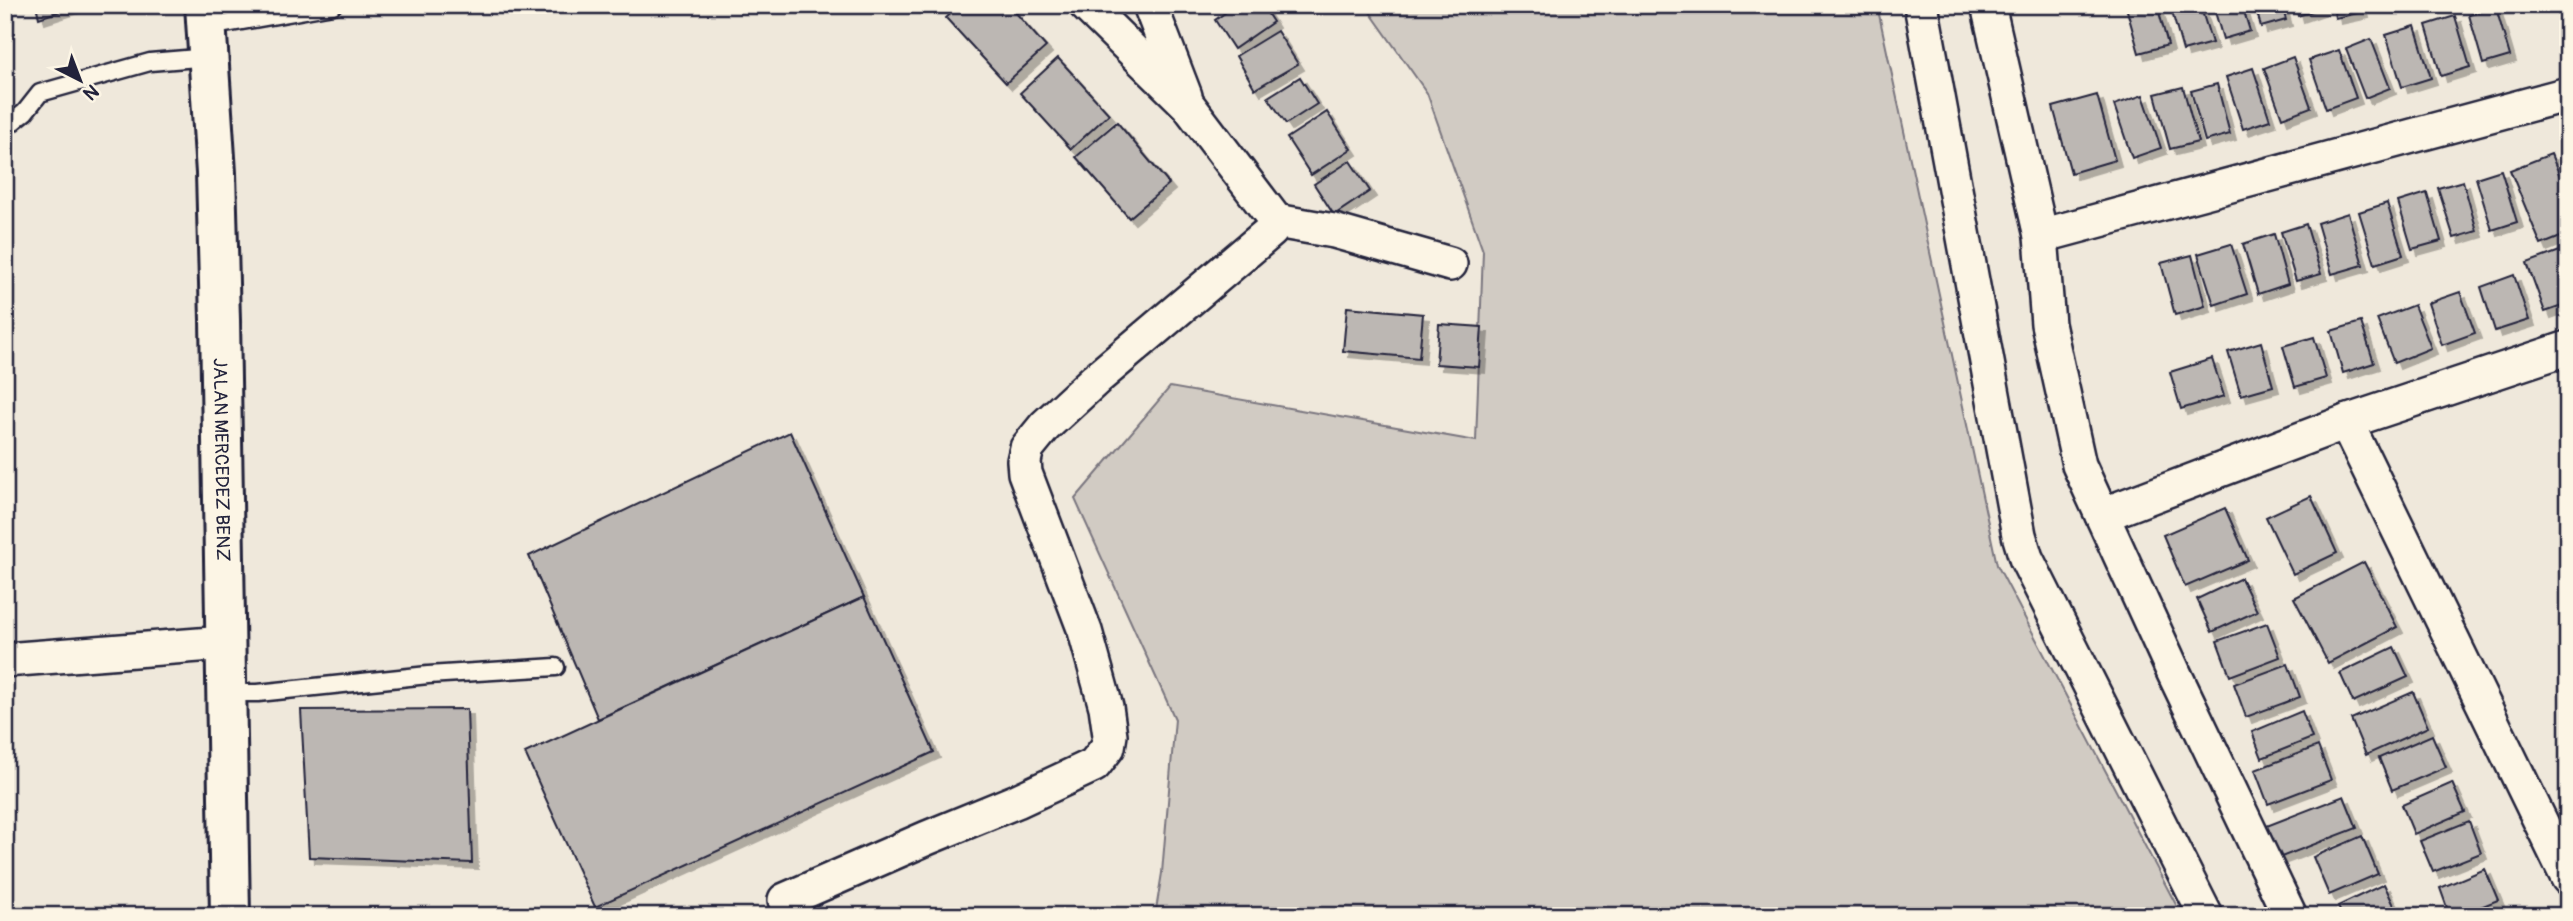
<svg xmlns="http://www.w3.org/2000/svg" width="2573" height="921" viewBox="0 0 2573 921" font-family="Pangolin,sans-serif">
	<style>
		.green { fill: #d1cbc3; stroke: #7a767f; stroke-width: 2 }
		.building { fill: #bcb7b3; stroke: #22223b; stroke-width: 2; filter: url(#shadow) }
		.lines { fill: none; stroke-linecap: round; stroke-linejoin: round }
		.service-casing { stroke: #22223b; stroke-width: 21 }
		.minor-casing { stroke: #22223b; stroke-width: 38 }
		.primary-casing { stroke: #22223b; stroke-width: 44 }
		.service { stroke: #fcf5e5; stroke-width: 16 }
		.minor { stroke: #fcf5e5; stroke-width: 33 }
		.primary { stroke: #fcf5e5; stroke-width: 38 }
		.labels { text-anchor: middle; stroke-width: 6; stroke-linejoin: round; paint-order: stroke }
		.street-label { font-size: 19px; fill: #22223b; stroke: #fcf5e5 }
	</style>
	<defs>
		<filter id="shadow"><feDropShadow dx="6" dy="6" stdDeviation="0" flood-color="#0004"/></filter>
	</defs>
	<rect width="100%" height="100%" fill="#efe8db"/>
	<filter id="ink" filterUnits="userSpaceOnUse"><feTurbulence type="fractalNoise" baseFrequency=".0143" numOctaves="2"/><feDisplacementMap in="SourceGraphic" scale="14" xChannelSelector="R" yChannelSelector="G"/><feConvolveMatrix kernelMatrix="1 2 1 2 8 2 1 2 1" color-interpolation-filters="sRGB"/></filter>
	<g filter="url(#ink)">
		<path class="green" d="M 1365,5 L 1877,5 L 1997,565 L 2182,916 L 1155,916 L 1162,873 L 1175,719 L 1075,499 L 1170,387 L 1476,441 L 1483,251 L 1427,93 Z"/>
		<g class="building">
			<path d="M 36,5 L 79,5 L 39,18 Z"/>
			<path d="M 960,5 L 1009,5 L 1046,47 L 1006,83 L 946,18 Z"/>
			<path d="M 1236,5 L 1262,5 L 1273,22 L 1234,49 L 1215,20 Z"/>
			<path d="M 2132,5 L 2157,5 L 2168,45 L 2139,53 L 2126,7 Z"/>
			<path d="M 2170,5 L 2200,5 L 2212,43 L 2183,51 Z"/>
			<path d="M 2213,5 L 2242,5 L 2250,31 L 2223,39 Z"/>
			<path d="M 2255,5 L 2282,5 L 2286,20 L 2261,27 Z"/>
			<path d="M 2295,5 L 2323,5 L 2324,7 L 2298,16 Z"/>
			<path d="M 2333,5 L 2361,5 L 2363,12 L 2335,18 Z"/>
			<path d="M 2496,8 L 2510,56 L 2483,64 L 2469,15 Z"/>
			<path d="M 2455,16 L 2470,67 L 2441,76 L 2426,25 Z"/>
			<path d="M 2415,26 L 2431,78 L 2402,87 L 2386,35 Z"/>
			<path d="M 1277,31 L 1298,64 L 1255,89 L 1236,56 Z"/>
			<path d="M 2371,39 L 2390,88 L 2365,98 L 2346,49 Z"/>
			<path d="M 2339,50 L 2356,98 L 2326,109 L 2309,60 Z"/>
			<path d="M 2293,57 L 2311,107 L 2282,118 L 2264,68 Z"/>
			<path d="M 1058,58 L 1109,114 L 1071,149 L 1020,93 Z"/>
			<path d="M 2253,68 L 2270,120 L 2243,129 L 2226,77 Z"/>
			<path d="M 1300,77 L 1317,104 L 1286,124 L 1268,97 Z"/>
			<path d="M 2217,84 L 2230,134 L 2205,141 L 2191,91 Z"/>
			<path d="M 2183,87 L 2198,142 L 2170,149 L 2155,94 Z"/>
			<path d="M 2097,95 L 2115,160 L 2071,173 L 2053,107 Z"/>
			<path d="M 2143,95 L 2161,148 L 2132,158 L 2114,105 Z"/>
			<path d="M 1327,112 L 1351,149 L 1311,175 L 1287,138 Z"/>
			<path d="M 1117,122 L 1169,184 L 1129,218 L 1076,157 Z"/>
			<path d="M 2551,154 L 2568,196 L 2568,234 L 2541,245 L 2510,170 Z"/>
			<path d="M 1350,161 L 1370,191 L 1334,215 L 1314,184 Z"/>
			<path d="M 2501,170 L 2517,222 L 2492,230 L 2476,178 Z"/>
			<path d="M 2463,181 L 2477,231 L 2454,238 L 2438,188 Z"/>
			<path d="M 2427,193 L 2441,241 L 2412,249 L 2398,202 Z"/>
			<path d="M 2387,203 L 2403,255 L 2375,264 L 2359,212 Z"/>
			<path d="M 2348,213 L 2363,265 L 2332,274 L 2317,223 Z"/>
			<path d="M 2306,224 L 2321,274 L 2296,281 L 2281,232 Z"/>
			<path d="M 2274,234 L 2288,284 L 2258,294 L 2243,244 Z"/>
			<path d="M 2231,244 L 2247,294 L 2214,305 L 2198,254 Z"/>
			<path d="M 2568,248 L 2568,304 L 2545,312 L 2527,263 Z"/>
			<path d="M 2192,255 L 2205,306 L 2175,315 L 2161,263 Z"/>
			<path d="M 2514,275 L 2529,320 L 2495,331 L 2481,287 Z"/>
			<path d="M 2460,292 L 2475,333 L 2442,345 L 2428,303 Z"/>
			<path d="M 2414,305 L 2431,348 L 2394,363 L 2377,319 Z"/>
			<path d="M 1347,307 L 1423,314 L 1419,358 L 1343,351 Z"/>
			<path d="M 2361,322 L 2374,363 L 2343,373 L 2331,331 Z"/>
			<path d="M 1439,324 L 1482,327 L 1479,367 L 1436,364 Z"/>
			<path d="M 2314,337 L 2326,378 L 2295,387 L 2283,346 Z"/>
			<path d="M 2261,342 L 2273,386 L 2241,395 L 2228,352 Z"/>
			<path d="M 2212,359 L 2224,396 L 2181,409 L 2170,372 Z"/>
			<path d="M 790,432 L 864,597 L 598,719 L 529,556 Z"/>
			<path d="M 2311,496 L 2337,553 L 2293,574 L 2266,517 Z"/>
			<path d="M 2225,508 L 2248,560 L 2185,587 L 2163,535 Z"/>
			<path d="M 2364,562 L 2397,627 L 2328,663 L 2294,598 Z"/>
			<path d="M 2241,578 L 2257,611 L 2212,632 L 2197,599 Z"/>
			<path d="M 864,597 L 934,752 L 595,907 L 525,753 Z"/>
			<path d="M 2267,623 L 2280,657 L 2230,676 L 2217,641 Z"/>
			<path d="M 2394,647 L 2408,677 L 2353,702 L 2340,673 Z"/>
			<path d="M 2288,664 L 2300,697 L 2246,717 L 2234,684 Z"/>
			<path d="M 2413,692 L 2428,727 L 2366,755 L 2351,719 Z"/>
			<path d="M 467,709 L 472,863 L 309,857 L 301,710 Z"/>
			<path d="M 2302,711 L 2312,738 L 2262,758 L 2252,732 Z"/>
			<path d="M 2432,735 L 2446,767 L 2392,790 L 2379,758 Z"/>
			<path d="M 2318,746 L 2331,780 L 2268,804 L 2255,770 Z"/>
			<path d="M 2452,783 L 2465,812 L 2414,834 L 2402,805 Z"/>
			<path d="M 2344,796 L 2357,828 L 2276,859 L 2264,827 Z"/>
			<path d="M 2469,821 L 2481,853 L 2433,872 L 2420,841 Z"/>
			<path d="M 2362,836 L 2378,874 L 2329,895 L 2313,857 Z"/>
			<path d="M 2485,869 L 2498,900 L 2458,916 L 2450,916 L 2440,888 Z"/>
			<path d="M 2384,884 L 2398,914 L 2394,916 L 2342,916 L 2338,906 Z"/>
		</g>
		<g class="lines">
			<defs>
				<g id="service">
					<path d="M 208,27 L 333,5"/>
					<path d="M 5,128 L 25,112 L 40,93 L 150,62 L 209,57"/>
					<path d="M 227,693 L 258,693 L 428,675 L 556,667"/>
				</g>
				<g id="minor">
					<path d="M 1086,5 L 1188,105 L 1276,221 L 1334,231 L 1450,264"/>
					<path d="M 1150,5 L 1185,96"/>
					<path d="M 1921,5 L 2019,535 L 2026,558 L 2206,916"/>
					<path d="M 1988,5 L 2041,236 L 2048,324 L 2079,465 L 2174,673 L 2290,916"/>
					<path d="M 2041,236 L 2568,94"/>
					<path d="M 2346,422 L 2568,878"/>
					<path d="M 2102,515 L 2346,422 L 2568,348"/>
					<path d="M 5,660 L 225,643"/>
					<path d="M 785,900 L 927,838 L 1017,801 L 1094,765 L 1108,747 L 1110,735 L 1106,707 L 1085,631 L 1025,473 L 1024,461 L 1027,448 L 1045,426 L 1096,379 L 1271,231 L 1276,221"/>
				</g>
				<g id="primary">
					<path id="s1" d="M 205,5 L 216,173 L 220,320 L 230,916"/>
				</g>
			</defs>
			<use href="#service" class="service-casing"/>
			<use href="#minor" class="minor-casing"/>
			<use href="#primary" class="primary-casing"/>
			<use href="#service" class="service"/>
			<use href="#minor" class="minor"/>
			<use href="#primary" class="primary"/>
		</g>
	</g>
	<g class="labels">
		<g class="street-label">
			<text dy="7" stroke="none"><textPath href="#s1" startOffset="455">JALAN MERCEDEZ BENZ</textPath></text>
		</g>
	</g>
	<rect width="2573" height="921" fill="none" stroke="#fcf5e5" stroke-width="28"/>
	<rect x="14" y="14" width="2545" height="893" fill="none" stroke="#22223b" stroke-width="2.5" filter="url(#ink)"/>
	<g transform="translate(80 80) rotate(138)" stroke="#fcf5e5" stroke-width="5" paint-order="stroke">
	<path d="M0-5L12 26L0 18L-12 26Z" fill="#22223b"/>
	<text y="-10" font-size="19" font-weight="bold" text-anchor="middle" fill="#22223b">N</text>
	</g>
</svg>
